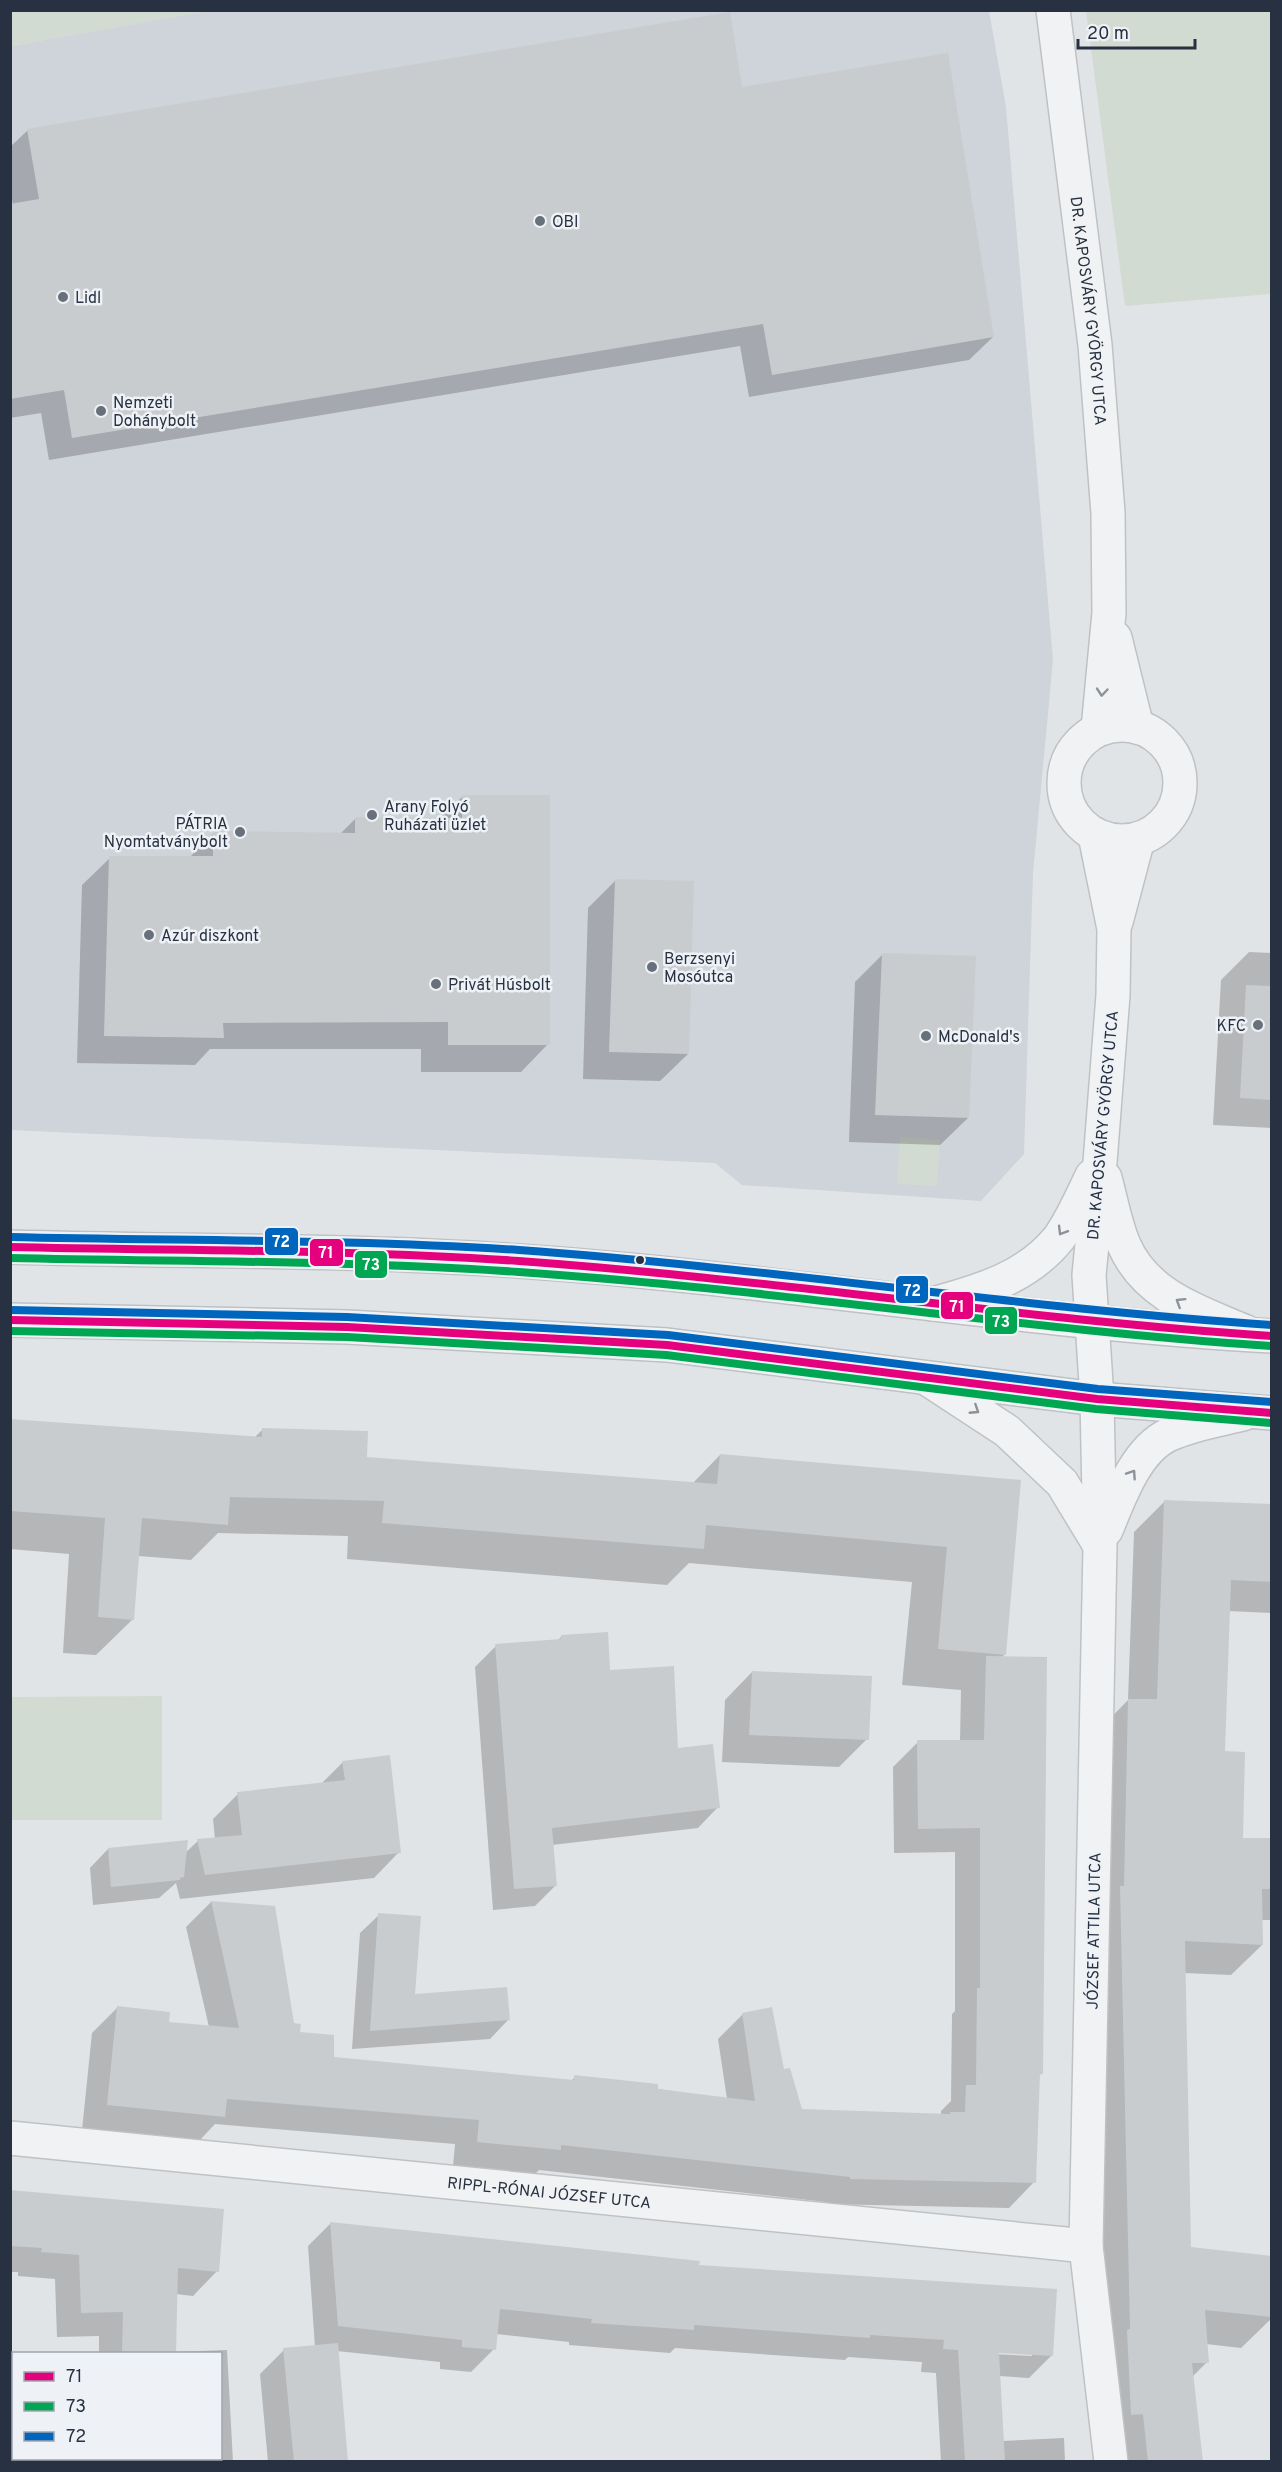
<svg xmlns="http://www.w3.org/2000/svg" width="1282" height="2472" viewBox="0 0 1282 2472" font-family="Overpass,sans-serif">
	<style>
		.built { fill: #cfd3da }
		.green { fill: #d2dbd1 }
		.shadow { fill: #0003; fill-rule: evenodd }
		.building { fill: #c9cccf }
		.lines { fill: none; stroke-linecap: round; stroke-linejoin: round }
		.minor-casing { stroke: #bfc2c5; stroke-width: 36 }
		.primary-casing { stroke: #bdc1c4; stroke-width: 36 }
		.minor { stroke: #f1f2f3; stroke-width: 33 }
		.primary { stroke: #f5f5f6; stroke-width: 33 }
		.bus-1-casing { stroke: #eef2f6; stroke-width: 12 }
		.bus-2-casing { stroke: #eef2f6; stroke-width: 12 }
		.bus-3-casing { stroke: #eef2f6; stroke-width: 12 }
		.bus-1 { stroke: #e5007d; stroke-width: 8 }
		.bus-2 { stroke: #00a651; stroke-width: 8 }
		.bus-3 { stroke: #0065bd; stroke-width: 8 }
		.oneway { stroke: #8c929a }
		.poi-dot { fill: #68707b; stroke: #eef2f6; stroke-width: 2 }
		.bus-dot { fill: #273141; stroke: #eef2f6; stroke-width: 2 }
		.labels { text-anchor: middle; stroke-width: 5; stroke-linejoin: round; paint-order: stroke }
		.poi-label { font-size: 16px; fill: #273141; stroke: #eef2f6; text-anchor: start }
		.street-label { font-size: 16px; fill: #273141; stroke: #eef2f6 }
		.line-badge { stroke: #eef2f6; stroke-width: 2 }
		.badge-label { font-size: 16px; text-anchor: middle; font-weight: bold; fill: #fff }
	</style>
	<rect width="100%" height="100%" fill="#e1e4e7"/>
	<path class="built" d="M 211,10 L 989,11 L 1006,107 L 1053,660 L 1033,873 L 1024,1154 L 981,1201 L 742,1185 L 715,1163 L 11,1130 L 11,46 Z"/>
	<g class="green">
		<path d="M 11,10 L 211,10 L 211,11 L 11,46 Z"/>
		<path d="M 1086,11 L 1271,11 L 1271,294 L 1125,306 Z"/>
		<path d="M 900,1137 L 940,1140 L 937,1186 L 897,1184 Z"/>
		<path d="M 162,1696 L 162,1820 L 11,1820 L 11,1697 Z"/>
	</g>
	<g class="shadow">
		<path d="M 741,89 L 993,337 L 969,360 L 749,397 L 740,346 L 49,460 L 41,413 L 10,418 L 10,205 L 13,205 L 10,190 L 10,147 L 28,130 Z"/>
		<path d="M 462,797 L 548,1044 L 521,1072 L 421,1072 L 421,1049 L 210,1049 L 195,1065 L 77,1063 L 82,885 L 110,858 L 189,858 L 214,833 L 340,834 L 355,819 L 440,819 Z"/>
		<path d="M 615,881 L 688,1054 L 660,1081 L 583,1079 L 588,908 Z"/>
		<path d="M 1249,952 L 1272,953 L 1272,1128 L 1213,1125 L 1221,980 Z"/>
		<path d="M 883,954 L 968,1118 L 940,1145 L 849,1142 L 855,982 Z"/>
		<path d="M 10,1421 L 254,1438 L 263,1429 L 365,1458 L 692,1484 L 720,1455 L 1020,1482 L 1005,1654 L 1001,1658 L 1042,2073 L 1038,2077 L 1034,2182 L 1009,2208 L 826,2204 L 826,2202 L 539,2170 L 534,2175 L 453,2166 L 455,2144 L 215,2124 L 199,2141 L 82,2130 L 92,2033 L 117,2008 L 168,2023 L 209,2027 L 186,1927 L 211,1902 L 274,1907 L 293,2024 L 299,2033 L 333,2058 L 570,2082 L 575,2077 L 727,2099 L 718,2039 L 743,2014 L 783,2071 L 801,2111 L 941,2115 L 941,2111 L 951,2101 L 952,2014 L 955,2011 L 955,1852 L 894,1853 L 893,1767 L 918,1742 L 960,1741 L 961,1690 L 902,1685 L 912,1582 L 689,1563 L 667,1585 L 347,1559 L 348,1536 L 218,1533 L 191,1560 L 138,1556 L 133,1619 L 96,1655 L 63,1653 L 69,1554 L 10,1549 Z"/>
		<path d="M 1165,1501 L 1272,1505 L 1272,1613 L 1228,1611 L 1224,1753 L 1242,1839 L 1272,1840 L 1272,1920 L 1261,1920 L 1262,1945 L 1231,1975 L 1184,1973 L 1190,2248 L 1272,2258 L 1272,2318 L 1241,2348 L 1206,2344 L 1207,2362 L 1192,2377 L 1201,2462 L 1114,2462 L 1100,2445 L 1098,1731 L 1128,1700 L 1134,1532 Z"/>
		<path d="M 561,1637 L 609,1672 L 677,1750 L 718,1807 L 698,1828 L 552,1845 L 555,1886 L 535,1906 L 493,1910 L 475,1667 L 496,1646 L 557,1641 Z"/>
		<path d="M 752,1672 L 867,1739 L 839,1767 L 722,1762 L 725,1700 Z"/>
		<path d="M 343,1762 L 399,1852 L 374,1878 L 180,1899 L 176,1883 L 159,1898 L 93,1905 L 90,1868 L 108,1849 L 185,1853 L 198,1841 L 215,1839 L 213,1819 L 238,1794 L 321,1784 Z"/>
		<path d="M 379,1915 L 414,1996 L 508,2020 L 490,2039 L 352,2049 L 360,1933 Z"/>
		<path d="M 10,2192 L 217,2271 L 193,2296 L 176,2294 L 175,2352 L 227,2350 L 233,2462 L 93,2462 L 95,2458 L 220,2458 L 220,2354 L 99,2354 L 99,2336 L 57,2337 L 55,2279 L 18,2276 L 18,2272 L 10,2272 Z"/>
		<path d="M 331,2223 L 698,2266 L 1052,2355 L 1029,2378 L 999,2376 L 1003,2441 L 1064,2438 L 1065,2462 L 941,2462 L 936,2373 L 921,2372 L 922,2362 L 848,2357 L 845,2360 L 675,2348 L 670,2353 L 569,2345 L 569,2342 L 496,2334 L 494,2349 L 471,2372 L 440,2369 L 440,2362 L 337,2351 L 347,2462 L 268,2462 L 260,2374 L 284,2350 L 315,2347 L 308,2246 ZM 992,2351 L 1032,2353 L 1032,2356 L 991,2354 Z"/>
	</g>
	<g class="building">
		<path d="M 730,12 L 742,87 L 948,53 L 994,337 L 772,375 L 763,324 L 72,438 L 64,390 L 10,399 L 10,204 L 39,199 L 27,129 Z"/>
		<path d="M 462,795 L 550,795 L 550,1045 L 448,1045 L 448,1022 L 223,1023 L 224,1038 L 104,1036 L 109,856 L 213,856 L 213,831 L 355,833 L 355,817 L 462,818 Z"/>
		<path d="M 615,879 L 694,881 L 689,1054 L 609,1052 Z"/>
		<path d="M 882,953 L 976,956 L 969,1118 L 875,1115 Z"/>
		<path d="M 1246,985 L 1272,986 L 1272,1100 L 1240,1098 Z"/>
		<path d="M 10,1419 L 262,1437 L 262,1428 L 368,1431 L 367,1457 L 717,1484 L 720,1454 L 1021,1480 L 1006,1655 L 938,1649 L 947,1547 L 706,1525 L 704,1549 L 382,1523 L 384,1501 L 230,1497 L 228,1525 L 142,1518 L 134,1620 L 98,1617 L 105,1518 L 10,1511 Z"/>
		<path d="M 1164,1500 L 1272,1504 L 1272,1582 L 1231,1580 L 1225,1751 L 1245,1752 L 1243,1838 L 1272,1838 L 1272,1889 L 1262,1889 L 1263,1945 L 1185,1941 L 1191,2247 L 1272,2256 L 1272,2317 L 1205,2310 L 1209,2363 L 1192,2363 L 1203,2462 L 1148,2462 L 1143,2414 L 1131,2415 L 1127,2330 L 1130,2329 L 1120,1886 L 1124,1886 L 1128,1699 L 1157,1699 Z"/>
		<path d="M 608,1632 L 610,1670 L 674,1666 L 678,1748 L 713,1744 L 720,1808 L 552,1828 L 557,1886 L 514,1889 L 495,1644 L 561,1639 L 561,1635 Z"/>
		<path d="M 986,1656 L 1047,1657 L 1043,2074 L 1040,2074 L 1036,2183 L 850,2179 L 850,2177 L 561,2145 L 561,2150 L 477,2142 L 479,2120 L 227,2099 L 225,2117 L 107,2105 L 117,2006 L 170,2012 L 169,2022 L 239,2028 L 211,1901 L 275,1906 L 294,2023 L 301,2024 L 300,2032 L 334,2035 L 334,2057 L 574,2080 L 574,2075 L 658,2084 L 658,2089 L 755,2101 L 742,2013 L 772,2007 L 784,2069 L 790,2068 L 802,2109 L 950,2114 L 950,2112 L 965,2112 L 966,2085 L 976,2085 L 977,1988 L 980,1988 L 980,1828 L 918,1829 L 917,1740 L 984,1740 Z"/>
		<path d="M 752,1671 L 872,1676 L 869,1740 L 749,1735 Z"/>
		<path d="M 390,1755 L 401,1853 L 205,1875 L 197,1839 L 242,1835 L 237,1792 L 345,1780 L 342,1761 Z"/>
		<path d="M 188,1840 L 184,1877 L 180,1878 L 180,1880 L 111,1887 L 108,1848 Z"/>
		<path d="M 378,1913 L 421,1916 L 415,1994 L 507,1987 L 510,2020 L 370,2031 Z"/>
		<path d="M 10,2190 L 224,2209 L 219,2272 L 178,2268 L 176,2354 L 122,2354 L 123,2312 L 81,2313 L 79,2255 L 41,2252 L 42,2248 L 10,2246 Z"/>
		<path d="M 330,2222 L 700,2261 L 699,2265 L 1057,2289 L 1053,2356 L 999,2353 L 1005,2462 L 965,2462 L 958,2350 L 943,2349 L 944,2340 L 870,2335 L 870,2338 L 694,2325 L 694,2330 L 591,2323 L 592,2319 L 500,2309 L 496,2350 L 462,2347 L 462,2340 L 338,2326 Z"/>
		<path d="M 338,2343 L 348,2462 L 294,2462 L 283,2348 Z"/>
	</g>
	<g class="lines">
		<defs>
			<g id="minor">
				<path id="s1" d="M 1053,10 L 1095,345 L 1108,513 L 1109,613 L 1098,729"/>
				<path d="M 1115,638 L 1137,727"/>
				<circle cx="1122" cy="783" r="58"/>
				<path d="M 1095,835 L 1114,929 L 1113,995 L 1100,1162 L 1089,1275 L 1097,1399 L 1100,1546 L 1086,2246 L 1111,2462"/>
				<path d="M 1116,922 L 1138,839"/>
				<path d="M 1105,1178 C 1111,1200 1115,1224 1124,1245 C 1146,1296 1199,1312 1246,1332"/>
				<path d="M 933,1304 C 980,1291 1027,1278 1059,1238 C 1072,1220 1082,1196 1092,1176"/>
				<path d="M 926,1378 L 1007,1431 L 1062,1483 L 1099,1544"/>
				<path d="M 1106,1530 C 1119,1499 1135,1451 1168,1435 C 1191,1424 1218,1420 1243,1414"/>
				<path id="s2" d="M 10,2138 L 1086,2246"/>
			</g>
			<g id="primary">
				<path d="M 10,1247 C 180,1252 350,1249 519,1261 C 770,1278 1020,1322 1272,1336"/>
				<path d="M 10,1320 L 347,1327 L 667,1345 L 1097,1399 L 1272,1413"/>
			</g>
		</defs>
		<use href="#minor" class="minor-casing"/>
		<use href="#primary" class="primary-casing"/>
		<use href="#minor" class="minor"/>
		<use href="#primary" class="primary"/>
		<defs>
			<g id="bus-1">
				<path d="M 10,1247 C 180,1251 350,1249 519,1261 C 770,1279 1020,1319 1272,1336"/>
				<path d="M 10,1320 L 347,1327 L 667,1345 L 1097,1399 L 1272,1413"/>
			</g>
			<g id="bus-2">
				<path d="M 10,1258 C 180,1262 350,1260 519,1272 C 770,1289 1020,1329 1271,1346"/>
				<path d="M 10,1331 L 347,1337 L 666,1355 L 1096,1409 L 1271,1423"/>
			</g>
			<g id="bus-3">
				<path d="M 10,1237 C 180,1241 350,1239 519,1250 C 770,1268 1020,1308 1272,1325"/>
				<path d="M 10,1310 L 347,1317 L 668,1335 L 1098,1389 L 1272,1402"/>
			</g>
		</defs>
		<use href="#bus-1" class="bus-1-casing"/>
		<use href="#bus-2" class="bus-2-casing"/>
		<use href="#bus-3" class="bus-3-casing"/>
		<use href="#bus-1" class="bus-1"/>
		<use href="#bus-2" class="bus-2"/>
		<use href="#bus-3" class="bus-3"/>
	</g>
	<defs><path id="oneway-chevron" d="M-2-3.5L2.5 0L-2 3.5" fill="none" stroke-width="1.6" stroke-linecap="round" stroke-linejoin="round" transform="scale(1.5)"/></defs>
	<g class="oneway">
		<use href="#oneway-chevron" transform="translate(1102 692) rotate(95)"/>
		<use href="#oneway-chevron" transform="translate(1062 1231) rotate(121)"/>
		<use href="#oneway-chevron" transform="translate(1180 1302) rotate(-148)"/>
		<use href="#oneway-chevron" transform="translate(975 1410) rotate(33)"/>
		<use href="#oneway-chevron" transform="translate(1132 1474) rotate(-56)"/>
	</g>
	<g class="poi-dot">
		<circle cx="540" cy="221" r="6"/>
		<circle cx="63" cy="297" r="6"/>
		<circle cx="101" cy="411" r="6"/>
		<circle cx="372" cy="815" r="6"/>
		<circle cx="240" cy="832" r="6"/>
		<circle cx="149" cy="935" r="6"/>
		<circle cx="652" cy="967" r="6"/>
		<circle cx="436" cy="984" r="6"/>
		<circle cx="1258" cy="1025" r="6"/>
		<circle cx="926" cy="1036" r="6"/>
	</g>
	<circle class="bus-dot" cx="640" cy="1260" r="5"/>
	<g class="labels">
		<g class="poi-label">
			<text x="552" y="227">OBI</text>
			<text x="75" y="303">Lidl</text>
			<text x="113" y="408">Nemzeti<tspan x="113" dy="18">Dohánybolt</tspan></text>
			<text x="384" y="812">Arany Folyó<tspan x="384" dy="18">Ruházati üzlet</tspan></text>
			<text x="228" y="829" text-anchor="end">PÁTRIA<tspan x="228" dy="18">Nyomtatványbolt</tspan></text>
			<text x="161" y="941">Azúr diszkont</text>
			<text x="664" y="964">Berzsenyi<tspan x="664" dy="18">Mosóutca</tspan></text>
			<text x="448" y="990">Privát Húsbolt</text>
			<text x="1246" y="1031" text-anchor="end">KFC</text>
			<text x="938" y="1042">McDonald's</text>
		</g>
		<g class="street-label">
			<text dy="6" stroke="none"><textPath href="#s1" startOffset="303">DR. KAPOSVÁRY GYÖRGY UTCA</textPath></text>
			<text transform="translate(1102 1125) rotate(-85)" y="6">DR. KAPOSVÁRY GYÖRGY UTCA</text>
			<text transform="translate(1093 1931) rotate(-89)" y="6">JÓZSEF ATTILA UTCA</text>
			<text dy="6" stroke="none"><textPath href="#s2" startOffset="542">RIPPL-RÓNAI JÓZSEF UTCA</textPath></text>
		</g>
	</g>
	<g class="line-badge">
		<rect x="264" y="1227" width="35" height="29" rx="6" fill="#0065bd"/>
		<rect x="309" y="1238" width="35" height="29" rx="6" fill="#e5007d"/>
		<rect x="354" y="1250" width="34" height="29" rx="6" fill="#00a651"/>
		<rect x="895" y="1275" width="34" height="29" rx="6" fill="#0065bd"/>
		<rect x="940" y="1291" width="34" height="29" rx="6" fill="#e5007d"/>
		<rect x="984" y="1306" width="34" height="29" rx="6" fill="#00a651"/>
	</g>
	<g class="badge-label">
		<text x="281" y="1247">72</text>
		<text x="326" y="1258">71</text>
		<text x="371" y="1270">73</text>
		<text x="912" y="1296">72</text>
		<text x="957" y="1312">71</text>
		<text x="1001" y="1327">73</text>
	</g>
	<rect width="1282" height="2472" fill="none" stroke="#273141" stroke-width="24"/>
	<rect x="12" y="2352" width="210" height="108" fill="#eef2f6" stroke="#9ea5ae" stroke-width="1.5"/>
	<rect x="24" y="2372" width="30" height="9" fill="#e5007d" stroke="#9ea5ae" stroke-width="1.5"/>
	<text x="66" y="2382" font-size="18" fill="#273141">71</text>
	<rect x="24" y="2402" width="30" height="9" fill="#00a651" stroke="#9ea5ae" stroke-width="1.5"/>
	<text x="66" y="2412" font-size="18" fill="#273141">73</text>
	<rect x="24" y="2432" width="30" height="9" fill="#0065bd" stroke="#9ea5ae" stroke-width="1.5"/>
	<text x="66" y="2442" font-size="18" fill="#273141">72</text>
	<path d="M1078 39v9h117v-9" fill="none" stroke="#273141" stroke-width="3"/>
	<text x="1087" y="39" font-size="18" fill="#273141" stroke="#eef2f6" stroke-width="4.5" paint-order="stroke">20 m</text>
</svg>
